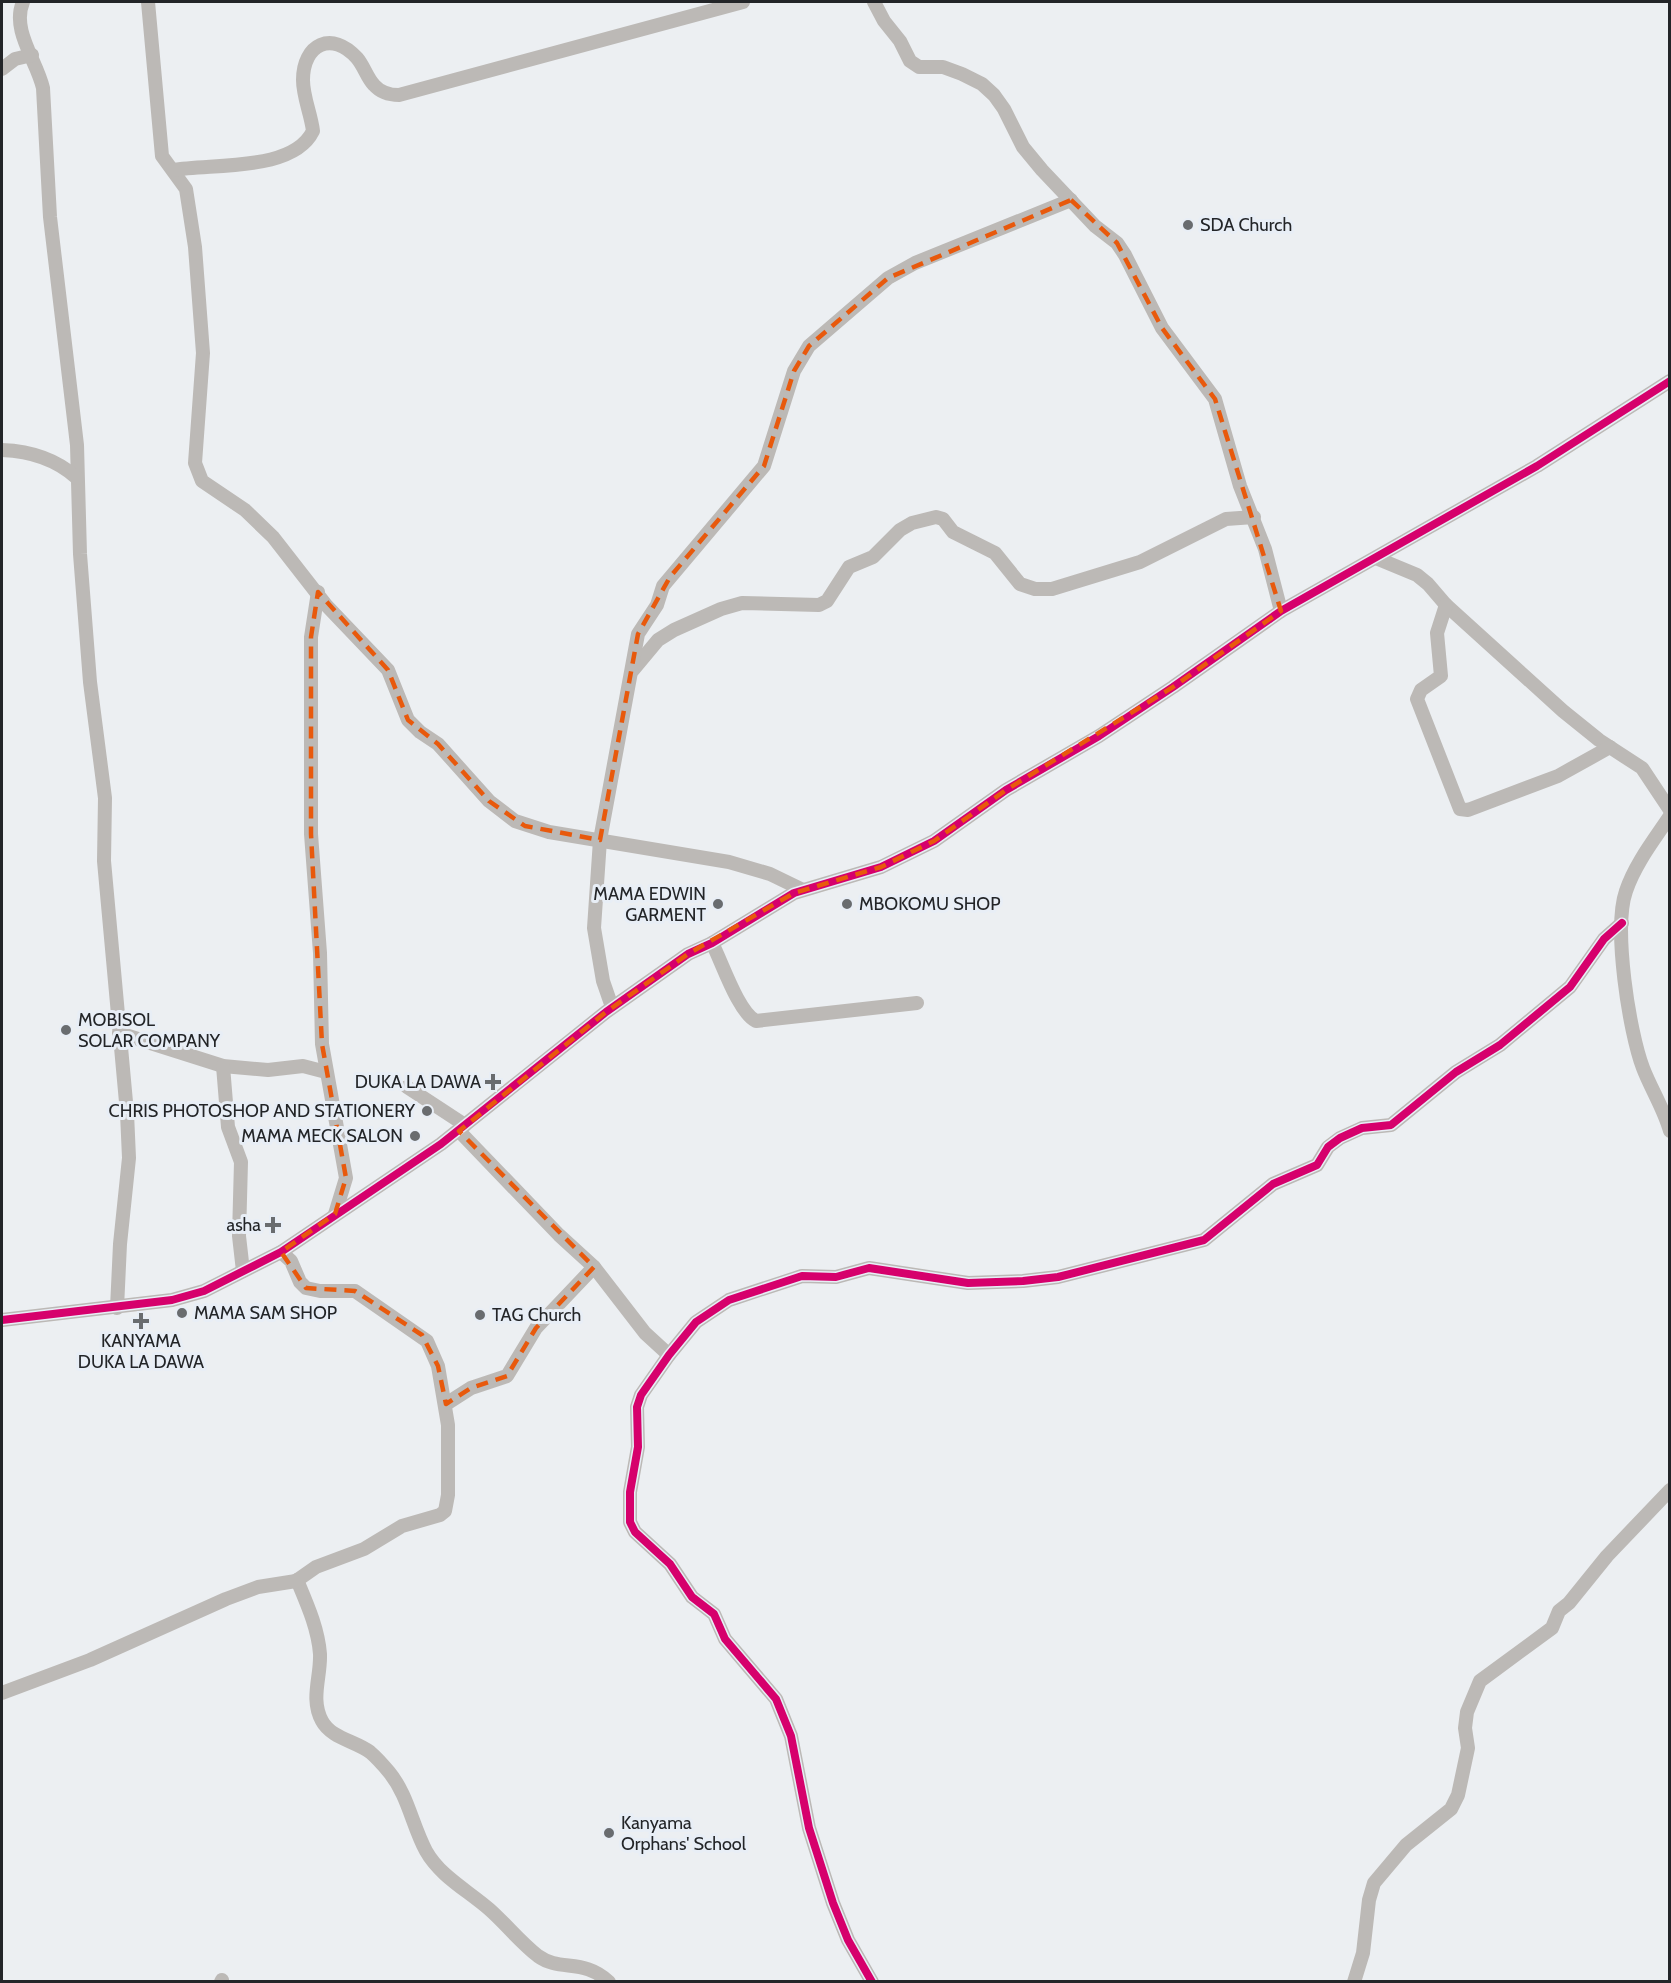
<svg xmlns="http://www.w3.org/2000/svg" width="1671" height="1983" viewBox="0 0 1671 1983" font-family="Cabin,sans-serif">
	<style>
		.lines { fill: none; stroke-linecap: round; stroke-linejoin: round }
		.minor { stroke: #bcb9b6; stroke-width: 14 }
		.cycleway-casing { stroke: #e8eef6; stroke-width: 11 }
		.cycleway { stroke: #d6006c; stroke-width: 8 }
		.marked { fill: none; stroke: #e8590c; stroke-width: 4.5; stroke-dasharray: 12 8; stroke-linejoin: round }
		.poi-dot { fill: #696c6f; stroke: #e8eef6; stroke-width: 2 }
		.labels { text-anchor: middle; stroke-width: 6; stroke-linejoin: round; paint-order: stroke }
		.poi-label { font-size: 18px; fill: #232528; stroke: #e8eef6; text-anchor: start }
	</style>
	<rect width="100%" height="100%" fill="#eceff2"/>
	<g class="lines">
		<g class="minor">
			<path d="M 23,2 C 11,30 37,61 43,88 L 50,217 L 77,445 L 80,554 L 90,682 L 105,798 L 104,861 L 127,1113 L 129,1158 L 120,1244 L 117,1308"/>
			<path d="M 148,2 L 162,156 L 186,189 L 195,247 L 203,353 L 195,463 L 202,481 L 245,510 L 273,537 L 326,605 L 388,670 L 408,720 L 420,732 L 438,744 L 489,801 L 515,821 L 549,832 L 729,862 L 770,874 L 803,890"/>
			<path d="M 874,2 L 884,21 L 900,41 L 910,61 L 919,67 L 943,67 L 962,74 L 982,84 L 994,95 L 1004,109 L 1023,147 L 1042,170 L 1095,226 L 1117,243 L 1125,255 L 1162,328 L 1215,399 L 1240,486 L 1265,549 L 1281,611"/>
			<path d="M 2,69 L 15,59 L 32,55"/>
			<path d="M 173,170 C 213,163 293,172 313,131 C 311,114 303,97 303,80 C 303,44 332,30 357,58 C 364,66 367,78 374,85 C 381,93 390,95 399,95 L 743,2"/>
			<path d="M 2,450 C 29,451 56,459 77,478"/>
			<path d="M 1376,558 L 1417,575 L 1428,584 L 1446,605 L 1563,711 L 1599,740 L 1642,768 L 1670,810"/>
			<path d="M 318,592 L 311,637 L 311,834 L 320,953 L 322,1044 L 346,1178 L 335,1214"/>
			<path d="M 1446,605 L 1437,633 L 1441,676 L 1421,690 L 1417,699 L 1460,809 L 1468,810 L 1558,776 L 1610,747"/>
			<path d="M 633,670 L 658,640 L 674,630 L 721,609 L 742,603 L 819,605 L 827,601 L 849,567 L 873,557 L 900,530 L 912,523 L 936,517 L 943,519 L 953,532 L 995,553 L 1020,584 L 1035,589 L 1052,589 L 1140,562 L 1226,519 L 1254,517"/>
			<path d="M 1670,816 C 1654,840 1635,864 1626,891 C 1613,928 1629,1031 1643,1068 C 1651,1089 1664,1109 1670,1131"/>
			<path d="M 712,943 C 722,962 738,1012 756,1021 L 917,1003"/>
			<path d="M 612,1007 L 603,981 L 594,928 L 600,840 L 638,634 L 657,605 L 663,586 L 764,466 L 794,371 L 809,346 L 888,278 L 915,263 L 1071,200"/>
			<path d="M 119,1033 L 223,1066 L 268,1070 L 303,1066 L 326,1072"/>
			<path d="M 223,1066 L 228,1127 L 241,1162 L 239,1236 L 243,1271"/>
			<path d="M 407,1087 L 465,1125"/>
			<path d="M 459,1131 L 559,1235 L 594,1267 L 645,1333 L 669,1355"/>
			<path d="M 2,1320 L 172,1300 L 204,1291 L 281,1252 L 441,1144 L 606,1012 L 688,954 L 712,943 L 794,893 L 881,867 L 934,841 L 1006,790 L 1099,736 L 1173,687 L 1281,611 L 1537,466 L 1670,381"/>
			<path d="M 446,1404 L 471,1388 L 507,1376 L 536,1328 L 594,1267"/>
			<path d="M 297,1580 C 307,1604 318,1628 320,1654 C 321,1677 310,1699 322,1721 C 331,1738 355,1741 370,1752 C 377,1758 384,1766 389,1772 C 408,1795 412,1825 426,1851 C 440,1876 467,1890 489,1909 C 506,1924 520,1942 538,1956 C 560,1972 584,1958 609,1982"/>
			<path d="M 2,1693 L 90,1660 L 226,1599 L 258,1587 L 296,1581 L 316,1567 L 364,1549 L 402,1526 L 440,1515 L 445,1511 L 448,1495 L 448,1425 L 438,1366 L 427,1341 L 355,1291 L 320,1291 L 306,1288 L 300,1282 L 291,1261 L 281,1252"/>
			<path d="M 221,1982 L 222,1980"/>
			<path d="M 872,1982 L 848,1940 L 833,1903 L 809,1828 L 791,1736 L 776,1699 L 725,1639 L 714,1614 L 692,1597 L 670,1564 L 635,1532 L 630,1522 L 630,1492 L 638,1447 L 637,1407 L 641,1395 L 669,1355 L 696,1322 L 729,1300 L 802,1276 L 836,1277 L 869,1268 L 968,1283 L 1023,1281 L 1058,1277 L 1204,1240 L 1273,1184 L 1317,1165 L 1328,1147 L 1340,1138 L 1362,1128 L 1391,1125 L 1456,1072 L 1500,1045 L 1570,987 L 1604,939 L 1622,923"/>
			<path d="M 1354,1982 L 1363,1953 L 1369,1900 L 1374,1883 L 1406,1845 L 1451,1809 L 1458,1795 L 1468,1748 L 1465,1728 L 1467,1712 L 1480,1681 L 1552,1628 L 1559,1611 L 1569,1603 L 1607,1556 L 1670,1490"/>
		</g>
		<defs>
			<g id="cycleway">
				<path d="M 2,1320 L 172,1300 L 204,1291 L 281,1252 L 441,1144 L 606,1012 L 688,954 L 712,943 L 794,893 L 881,867 L 934,841 L 1006,790 L 1099,736 L 1173,687 L 1281,611 L 1537,466 L 1670,381"/>
				<path d="M 872,1982 L 848,1940 L 833,1903 L 809,1828 L 791,1736 L 776,1699 L 725,1639 L 714,1614 L 692,1597 L 670,1564 L 635,1532 L 630,1522 L 630,1492 L 638,1447 L 637,1407 L 641,1395 L 669,1355 L 696,1322 L 729,1300 L 802,1276 L 836,1277 L 869,1268 L 968,1283 L 1023,1281 L 1058,1277 L 1204,1240 L 1273,1184 L 1317,1165 L 1328,1147 L 1340,1138 L 1362,1128 L 1391,1125 L 1456,1072 L 1500,1045 L 1570,987 L 1604,939 L 1622,923"/>
			</g>
		</defs>
		<use href="#cycleway" class="cycleway-casing"/>
		<use href="#cycleway" class="cycleway"/>
	</g>
	<path class="marked" d="M 1071,200 L 1117,243 L 1162,328 L 1215,399 L 1281,611 L 1173,687 L 1006,790 L 934,841 L 881,867 L 794,893 L 688,954 L 606,1012 L 459,1131 L 594,1267 L 536,1328 L 507,1376 L 471,1388 L 446,1404 L 438,1366 L 422,1335 L 355,1291 L 306,1288 L 281,1252 L 335,1214 L 346,1178 L 322,1044 L 311,834 L 311,637 L 318,592 L 388,670 L 408,720 L 438,744 L 489,801 L 525,826 L 600,840 L 638,634 L 670,577 L 764,466 L 794,371 L 809,346 L 888,278 Z"/>
	<g class="poi-dot">
		<circle cx="1188" cy="225" r="6"/>
		<circle cx="718" cy="904" r="6"/>
		<circle cx="847" cy="904" r="6"/>
		<circle cx="66" cy="1030" r="6"/>
		<path d="M490 1073h6v6h6v6h-6v6h-6v-6h-6v-6h6z"/>
		<circle cx="427" cy="1111" r="6"/>
		<circle cx="415" cy="1136" r="6"/>
		<path d="M270 1216h6v6h6v6h-6v6h-6v-6h-6v-6h6z"/>
		<circle cx="182" cy="1313" r="6"/>
		<circle cx="480" cy="1315" r="6"/>
		<path d="M138 1312h6v6h6v6h-6v6h-6v-6h-6v-6h6z"/>
		<circle cx="609" cy="1833" r="6"/>
	</g>
	<g class="labels">
		<g class="poi-label">
			<text x="1200" y="231">SDA Church</text>
			<text x="706" y="900" text-anchor="end">MAMA EDWIN<tspan x="706" dy="21">GARMENT</tspan></text>
			<text x="859" y="910">MBOKOMU SHOP</text>
			<text x="78" y="1026">MOBISOL<tspan x="78" dy="21">SOLAR COMPANY</tspan></text>
			<text x="481" y="1088" text-anchor="end">DUKA LA DAWA</text>
			<text x="415" y="1117" text-anchor="end">CHRIS PHOTOSHOP AND STATIONERY</text>
			<text x="403" y="1142" text-anchor="end">MAMA MECK SALON</text>
			<text x="261" y="1231" text-anchor="end">asha</text>
			<text x="194" y="1319">MAMA SAM SHOP</text>
			<text x="492" y="1321">TAG Church</text>
			<text x="141" y="1347" text-anchor="middle">KANYAMA<tspan x="141" dy="21">DUKA LA DAWA</tspan></text>
			<text x="621" y="1829">Kanyama<tspan x="621" dy="21">Orphans' School</tspan></text>
		</g>
	</g>
	<rect width="1671" height="1983" fill="none" stroke="#232528" stroke-width="6"/>
</svg>
